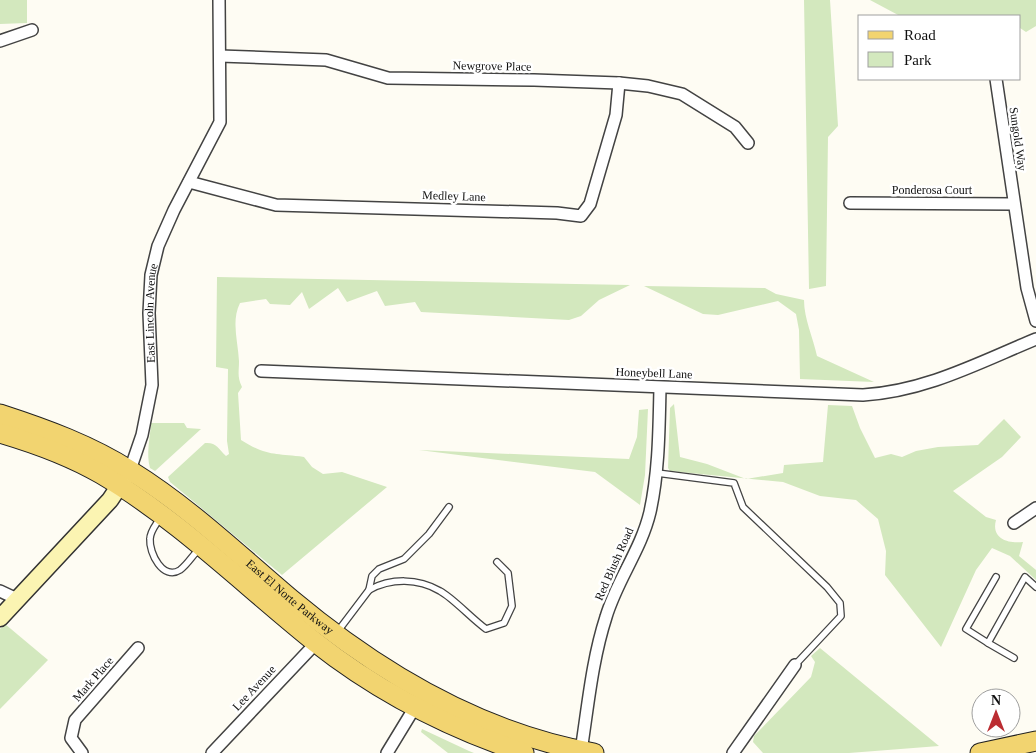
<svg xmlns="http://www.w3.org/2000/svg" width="1036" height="753" viewBox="0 0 1036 753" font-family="'Times New Roman',serif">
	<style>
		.green { fill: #d3e8be }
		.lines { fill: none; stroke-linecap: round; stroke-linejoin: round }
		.service-casing { stroke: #434343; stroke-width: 8 }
		.minor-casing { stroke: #434343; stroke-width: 14 }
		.secondary-casing { stroke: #323232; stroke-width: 19 }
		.primary-casing { stroke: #212121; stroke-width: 21 }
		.service { stroke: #fff; stroke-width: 5.5 }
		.minor { stroke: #fff; stroke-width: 11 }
		.secondary { stroke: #fbf4b2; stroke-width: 16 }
		.primary { stroke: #f2d470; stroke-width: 19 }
		.labels { text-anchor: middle; stroke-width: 5; stroke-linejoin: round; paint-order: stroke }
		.street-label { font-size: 12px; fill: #101010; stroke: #fff }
	</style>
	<rect width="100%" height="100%" fill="#fefcf3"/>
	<g class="green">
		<path d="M 0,0 L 27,0 L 27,23 L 0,24 Z"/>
		<path d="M 804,0 L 830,0 L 838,126 L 828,137 L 826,286 L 809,289 Z"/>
		<path d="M 870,0 L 1036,0 L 1036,26 L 1026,32 L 1020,28 L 1020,16 L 900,16 Z"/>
		<path d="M 217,277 L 630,285 L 599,300 L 581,316 L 569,320 L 421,312 L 415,302 L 385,306 L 377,291 L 347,302 L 338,288 L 309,309 L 302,292 L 290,305 L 270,304 L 266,299 L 240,303 C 231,321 238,341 239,361 C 239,372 237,377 242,387 L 238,393 L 241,440 C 268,457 275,453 304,457 L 312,467 L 323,474 L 342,472 L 387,487 L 282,575 L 170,482 L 168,477 L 205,443 C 216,442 218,448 226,456 L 229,454 L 227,441 L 228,369 L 216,367 Z"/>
		<path d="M 644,286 L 765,288 L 776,294 L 804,300 C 804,319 813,337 817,356 L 874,382 L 800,379 L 799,330 L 796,314 L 778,301 L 718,315 L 703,314 Z"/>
		<path d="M 674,404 L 680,457 L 707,464 L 746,479 L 783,473 L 784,465 L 823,462 L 828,405 L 852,406 L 860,428 L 875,458 L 891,454 L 902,457 L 916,451 L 938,447 L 978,445 L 1004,419 L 1021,437 L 1002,457 L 953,491 L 986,517 L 996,520 C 991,538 1007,544 1023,542 L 1019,556 L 1036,570 L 1036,580 L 1010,556 L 992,548 L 976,570 L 941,647 L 885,575 L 886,551 L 878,519 L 856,500 L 820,496 L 783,482 L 670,471 L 668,468 L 670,408 Z"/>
		<path d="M 648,409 L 645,475 L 640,505 L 595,472 L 419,450 L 629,459 L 637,437 L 639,410 Z"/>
		<path d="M 151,423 L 184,423 L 187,428 L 201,429 L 155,471 L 150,468 C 146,453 150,439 151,423 Z"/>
		<path d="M 5,624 L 48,660 L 0,709 L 0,629 Z"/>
		<path d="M 820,648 L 939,746 L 849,753 L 763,753 L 753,742 L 754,736 L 811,677 L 815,662 L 811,656 Z"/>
		<path d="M 422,729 L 469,751 L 474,753 L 448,753 L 421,732 Z"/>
	</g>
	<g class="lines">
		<defs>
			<g id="service">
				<path d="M 657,473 L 734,483 L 743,507 L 827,587 L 840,603 L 841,616 L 795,665"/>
				<path d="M 160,518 C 156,525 150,531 150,539 C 149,553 163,581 180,570 C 187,565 193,555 199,549"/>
				<path d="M 369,590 C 391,578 418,578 440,591 C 453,598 471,618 486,629 L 504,623 L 512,606 L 508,573 L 497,562"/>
				<path d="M 338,631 L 369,590 L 372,576 L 379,569 L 404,559 L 429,534 L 449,507"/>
				<path d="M 988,643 L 966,629 L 996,577"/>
				<path d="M 1014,658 L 988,643 L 1025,577 L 1036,587"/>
			</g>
			<g id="minor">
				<path d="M 0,41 L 32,30"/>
				<path d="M 220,56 L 326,60 L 388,78 L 534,80 L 619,83 L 648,86 L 682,94 L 735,127 L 748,143"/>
				<path d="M 996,79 L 1027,288 L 1036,321"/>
				<path d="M 189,182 L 276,205 L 557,213 L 581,216 L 590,204 L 616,115 L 619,83"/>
				<path d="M 850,203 L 1013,204"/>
				<path d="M 261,371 L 863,395 C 926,391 978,363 1036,339"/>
				<path id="s1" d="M 130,470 L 142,435 L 152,385 L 149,313 L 151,275 L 158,246 L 174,210 L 220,122 L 219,0"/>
				<path d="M 1014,523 L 1036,508"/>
				<path d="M 0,591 L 17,599"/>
				<path d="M 581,751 C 588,706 592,660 606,617 C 617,580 641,550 650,512 C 659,471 659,429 660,388"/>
				<path d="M 82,753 L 71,738 L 75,720 L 138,648"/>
				<path d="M 212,753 L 316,643"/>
				<path d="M 387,753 L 415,707"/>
				<path d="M 733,753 L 795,665"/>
			</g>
			<path id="secondary" d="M 0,618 L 110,500 L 126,476"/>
			<g id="primary">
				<path id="s2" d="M 0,414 C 46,429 90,445 131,471 C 189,507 239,555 291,599 C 377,671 481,733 594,753"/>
				<path d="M 0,433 C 34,443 70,456 101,474 C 179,520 245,586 315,642 C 377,691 449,728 524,753"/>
				<path d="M 980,753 L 1036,741"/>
			</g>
		</defs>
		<use href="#service" class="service-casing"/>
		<use href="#minor" class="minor-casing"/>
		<use href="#secondary" class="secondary-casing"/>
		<use href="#primary" class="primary-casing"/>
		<use href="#service" class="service"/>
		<use href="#minor" class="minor"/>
		<use href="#secondary" class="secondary"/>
		<use href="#primary" class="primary"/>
	</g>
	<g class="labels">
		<g class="street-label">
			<text transform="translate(492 66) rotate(1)" y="4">Newgrove Place</text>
			<text transform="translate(1018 139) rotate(82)" y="4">Sungold Way</text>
			<text x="932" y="194">Ponderosa Court</text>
			<text transform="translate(454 196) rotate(2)" y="4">Medley Lane</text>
			<text dy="4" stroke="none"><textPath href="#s1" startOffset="160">East Lincoln Avenue</textPath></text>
			<text transform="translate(654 373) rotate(2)" y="4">Honeybell Lane</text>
			<text transform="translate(614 564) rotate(-66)" y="4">Red Blush Road</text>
			<text dy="4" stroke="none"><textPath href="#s2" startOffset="346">East El Norte Parkway</textPath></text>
			<text transform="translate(93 679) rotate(-49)" y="4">Mark Place</text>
			<text transform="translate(254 688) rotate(-47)" y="4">Lee Avenue</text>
		</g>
	</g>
	<rect x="858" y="15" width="162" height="65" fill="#ffffff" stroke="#9f9f9f"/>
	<rect x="868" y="31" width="25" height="8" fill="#f2d470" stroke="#9f9f9f"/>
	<text x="904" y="40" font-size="15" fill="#101010">Road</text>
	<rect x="868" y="52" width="25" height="15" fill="#d3e8be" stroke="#9f9f9f"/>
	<text x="904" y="65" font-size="15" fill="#101010">Park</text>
	<g transform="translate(996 713)"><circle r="24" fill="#ffffff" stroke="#9f9f9f"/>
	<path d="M0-4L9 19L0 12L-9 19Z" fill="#bb2d32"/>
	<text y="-8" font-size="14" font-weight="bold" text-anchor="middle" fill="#101010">N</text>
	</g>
</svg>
